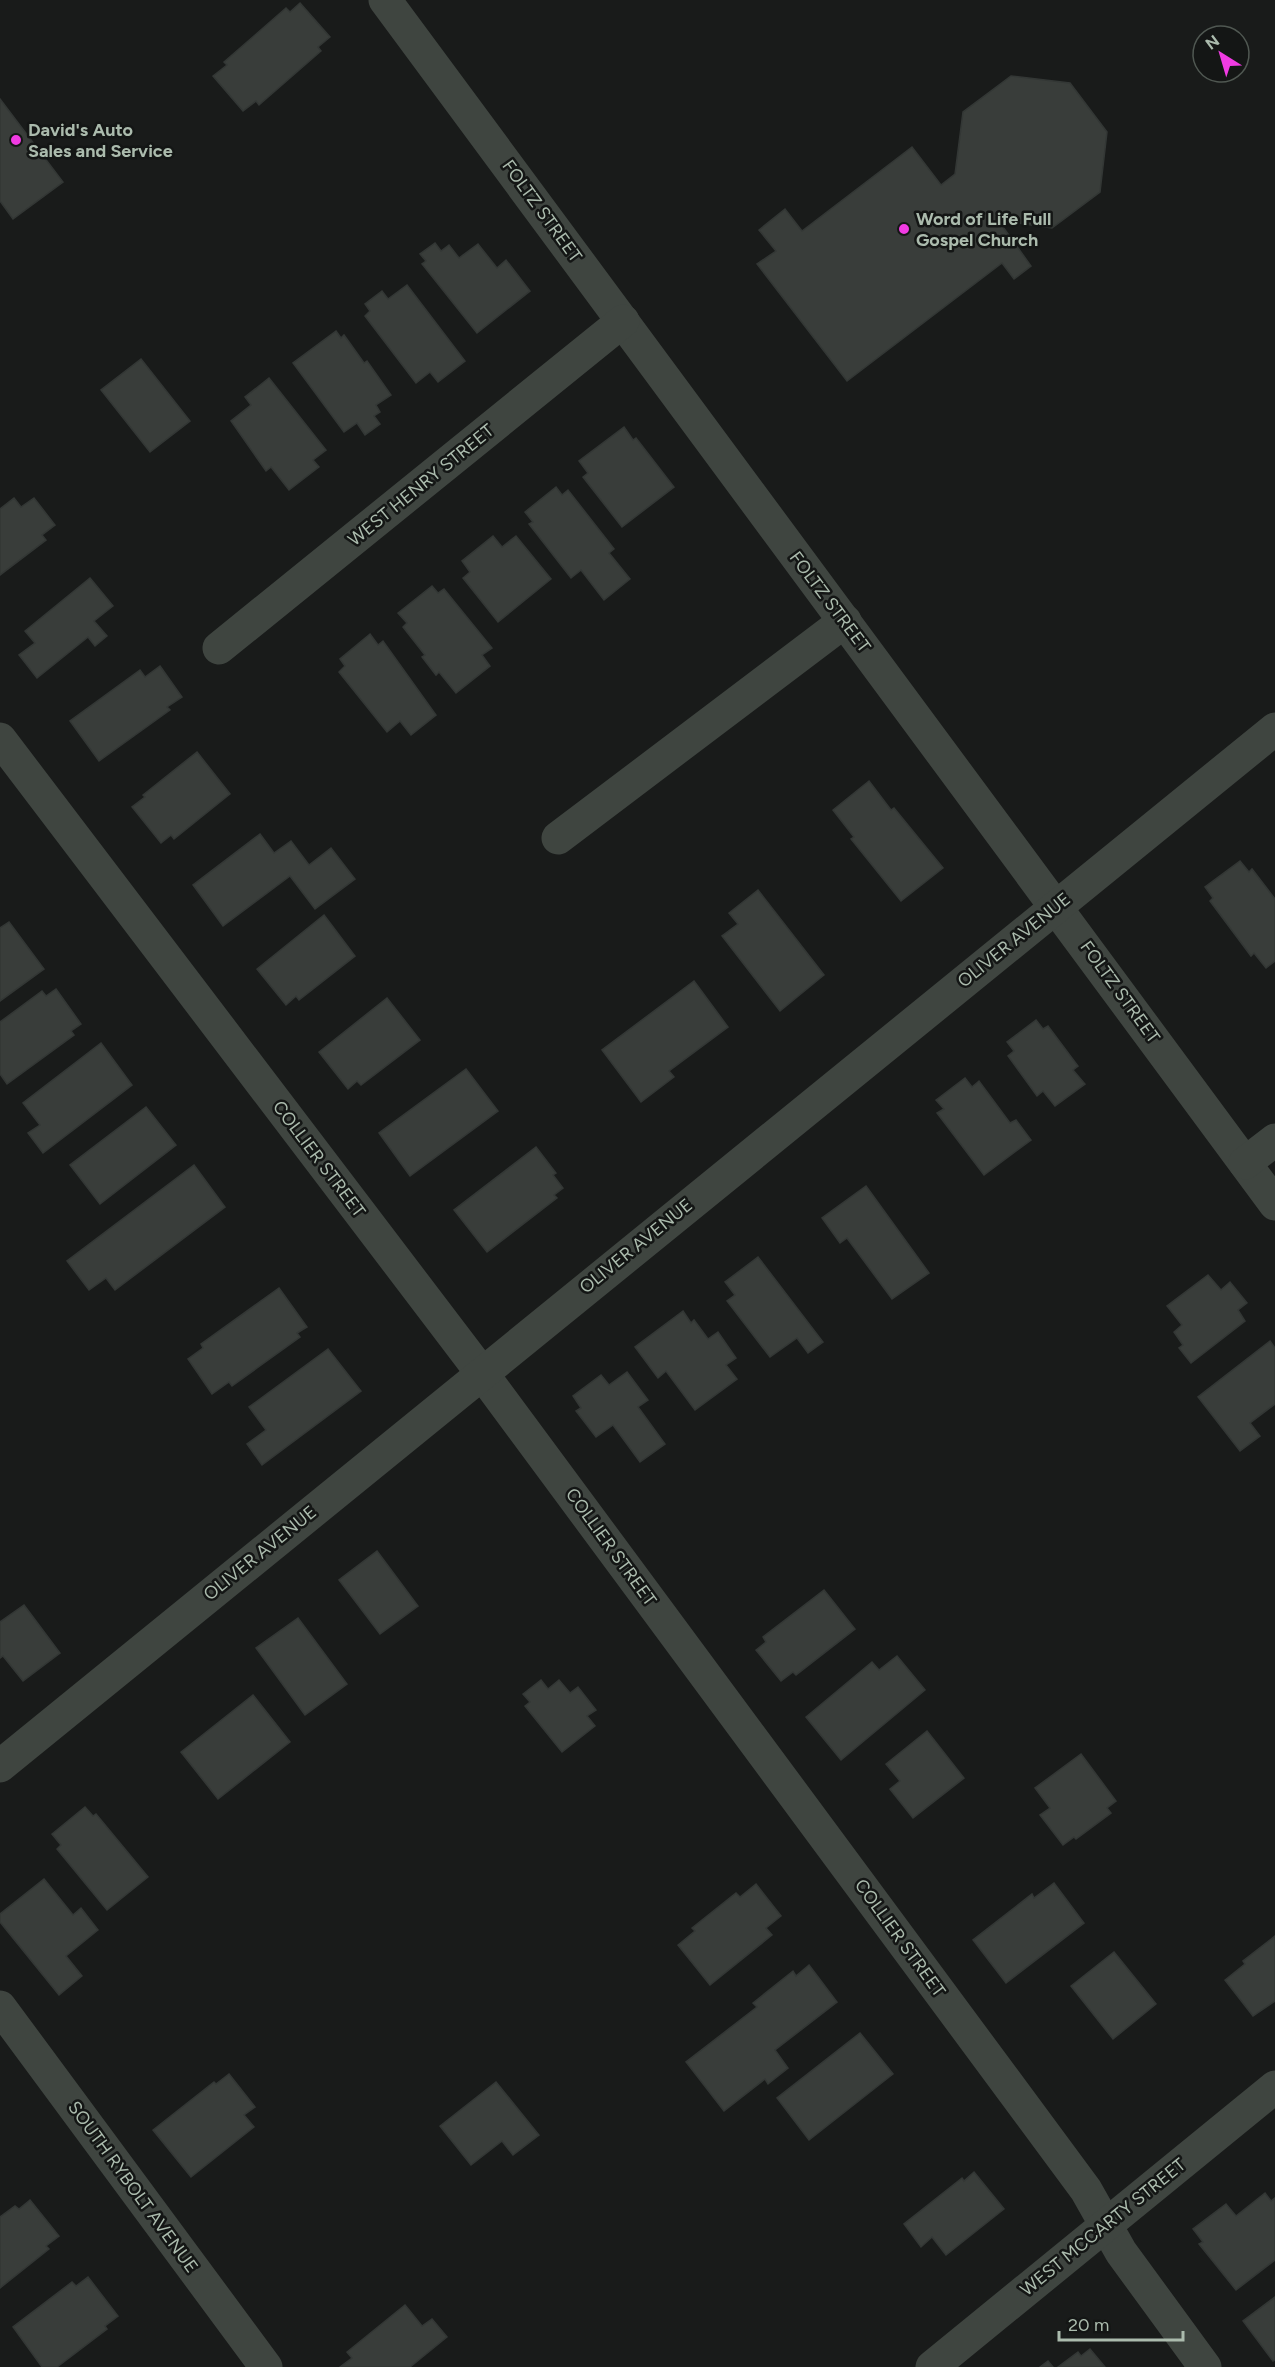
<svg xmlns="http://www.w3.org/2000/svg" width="1275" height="2367" viewBox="0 0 1275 2367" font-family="Figtree,sans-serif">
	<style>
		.building { fill: #393d3a; stroke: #333735; stroke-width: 1.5 }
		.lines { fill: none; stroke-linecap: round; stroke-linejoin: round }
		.minor { stroke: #3f4540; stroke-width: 33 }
		.poi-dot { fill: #f13be3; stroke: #141615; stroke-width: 2 }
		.labels { text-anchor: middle; stroke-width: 5; stroke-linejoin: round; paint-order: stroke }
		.poi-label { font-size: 18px; font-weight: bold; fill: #abbbad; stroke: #141615; text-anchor: start }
		.street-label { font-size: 18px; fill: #abbbad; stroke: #141615 }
	</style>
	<rect width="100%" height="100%" fill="#191b1a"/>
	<g class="building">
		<path d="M 300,3 L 330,37 L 318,47 L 321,51 L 259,105 L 256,101 L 243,111 L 213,76 L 227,65 L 224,62 L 286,8 L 290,12 Z"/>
		<path d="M 1011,76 L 1070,83 L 1107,132 L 1100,192 L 1052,228 L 998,220 L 1031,266 L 1014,279 L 1002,263 L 847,381 L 757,264 L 776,251 L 759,230 L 785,209 L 802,231 L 912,147 L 941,185 L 955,174 L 963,112 Z"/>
		<path d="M 0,99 L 63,182 L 13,219 L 0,201 Z"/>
		<path d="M 435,243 L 441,251 L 449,245 L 459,258 L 478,244 L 497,268 L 506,260 L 530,291 L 477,333 L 422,264 L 426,261 L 420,254 Z"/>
		<path d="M 407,285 L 465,361 L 438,382 L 430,372 L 416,383 L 365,316 L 370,311 L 365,304 L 382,291 L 388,299 Z"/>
		<path d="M 336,331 L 341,338 L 344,335 L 364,363 L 367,361 L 391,395 L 376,405 L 380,412 L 374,416 L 380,424 L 365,435 L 357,423 L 344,432 L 293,363 Z"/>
		<path d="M 141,359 L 190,421 L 150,452 L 101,390 Z"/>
		<path d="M 269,378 L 326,450 L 313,460 L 319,467 L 289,490 L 271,467 L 266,471 L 231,421 L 251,405 L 245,397 Z"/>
		<path d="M 624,427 L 633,440 L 636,438 L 674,487 L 622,527 L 583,477 L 588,473 L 579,461 Z"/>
		<path d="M 556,487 L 562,495 L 568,490 L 614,549 L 609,553 L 630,579 L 604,600 L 581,570 L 571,578 L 529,524 L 533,522 L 525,512 Z"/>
		<path d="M 14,498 L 21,507 L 34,498 L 55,525 L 42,535 L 46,540 L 0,575 L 0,509 Z"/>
		<path d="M 493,536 L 502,547 L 516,536 L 551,579 L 498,622 L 463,578 L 470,572 L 462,561 Z"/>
		<path d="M 90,578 L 113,606 L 94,621 L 107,636 L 95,646 L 88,637 L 37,678 L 19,655 L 35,643 L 25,631 Z"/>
		<path d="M 432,586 L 438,593 L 444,589 L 492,648 L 482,655 L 490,666 L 456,693 L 439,672 L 436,675 L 422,657 L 425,655 L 403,627 L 407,623 L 398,613 Z"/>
		<path d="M 370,634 L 378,645 L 383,641 L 436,715 L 411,735 L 400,721 L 387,732 L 339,672 L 345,666 L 340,659 Z"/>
		<path d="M 160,666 L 182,697 L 167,707 L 170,710 L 99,761 L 70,721 L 140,670 L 145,677 Z"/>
		<path d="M 197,752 L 230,794 L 174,839 L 171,835 L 161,843 L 132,807 L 145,797 L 143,795 Z"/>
		<path d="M 869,781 L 891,810 L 894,808 L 943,868 L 901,901 L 851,839 L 854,837 L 833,810 Z"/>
		<path d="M 260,834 L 274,853 L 291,841 L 309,865 L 331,848 L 355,879 L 315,909 L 290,876 L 223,926 L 193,885 Z"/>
		<path d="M 1240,861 L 1249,872 L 1252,869 L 1275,899 L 1275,961 L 1266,968 L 1254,953 L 1251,956 L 1210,901 L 1213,898 L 1205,887 Z"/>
		<path d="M 758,890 L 824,975 L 780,1011 L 722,936 L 738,924 L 729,913 Z"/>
		<path d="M 324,915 L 355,956 L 299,1000 L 296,996 L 286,1005 L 257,969 Z"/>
		<path d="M 9,922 L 44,969 L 0,1001 L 0,928 Z"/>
		<path d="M 694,981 L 728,1027 L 669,1071 L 674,1077 L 641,1102 L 602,1050 Z"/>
		<path d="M 56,989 L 81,1024 L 71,1031 L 74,1035 L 7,1084 L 0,1074 L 0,1022 L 42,991 L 46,996 Z"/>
		<path d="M 387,998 L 420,1040 L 361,1085 L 357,1081 L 348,1089 L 319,1052 Z"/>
		<path d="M 1036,1020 L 1043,1029 L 1048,1026 L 1078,1066 L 1073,1070 L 1085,1084 L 1055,1106 L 1043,1091 L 1037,1096 L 1008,1056 L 1014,1051 L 1007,1042 Z"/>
		<path d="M 101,1043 L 132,1085 L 43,1153 L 28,1133 L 40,1125 L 23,1103 Z"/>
		<path d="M 466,1069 L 498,1111 L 410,1176 L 379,1133 Z"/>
		<path d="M 965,1078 L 972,1087 L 979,1081 L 1010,1123 L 1016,1120 L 1031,1140 L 984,1175 L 937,1113 L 944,1109 L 936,1100 Z"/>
		<path d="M 146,1107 L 176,1145 L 100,1204 L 70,1165 Z"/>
		<path d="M 536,1147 L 556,1173 L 553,1175 L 563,1188 L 554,1195 L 557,1198 L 487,1252 L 454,1210 Z"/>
		<path d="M 194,1165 L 225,1207 L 115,1290 L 106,1278 L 89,1290 L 67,1261 Z"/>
		<path d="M 866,1186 L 929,1273 L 892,1299 L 847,1238 L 840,1243 L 822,1218 Z"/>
		<path d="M 758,1257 L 823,1342 L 808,1353 L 797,1338 L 770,1357 L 727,1301 L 735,1295 L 725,1282 Z"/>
		<path d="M 1208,1275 L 1221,1290 L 1230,1282 L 1247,1303 L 1238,1310 L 1245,1321 L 1191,1363 L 1179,1348 L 1183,1345 L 1174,1332 L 1182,1325 L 1167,1306 Z"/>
		<path d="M 279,1288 L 307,1327 L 297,1333 L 300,1337 L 232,1386 L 229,1382 L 212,1394 L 188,1359 L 203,1348 L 201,1344 Z"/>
		<path d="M 683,1311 L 691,1323 L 694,1320 L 708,1339 L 718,1332 L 736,1358 L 726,1365 L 737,1379 L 695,1410 L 666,1371 L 658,1378 L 635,1347 Z"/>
		<path d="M 1270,1341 L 1275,1348 L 1275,1404 L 1250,1423 L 1260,1436 L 1240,1451 L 1198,1397 Z"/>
		<path d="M 328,1349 L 361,1391 L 262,1465 L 247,1444 L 266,1430 L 249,1407 Z"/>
		<path d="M 627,1372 L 648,1400 L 638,1407 L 665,1444 L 640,1462 L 613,1425 L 596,1437 L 576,1411 L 581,1408 L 573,1396 L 601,1375 L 609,1385 Z"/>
		<path d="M 377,1551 L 418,1606 L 380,1634 L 339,1580 Z"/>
		<path d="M 824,1590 L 855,1629 L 796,1675 L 793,1672 L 781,1681 L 756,1650 L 766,1642 L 763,1637 Z"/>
		<path d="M 24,1605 L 60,1653 L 23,1681 L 3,1656 L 0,1658 L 0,1622 Z"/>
		<path d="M 298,1618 L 347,1684 L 305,1715 L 256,1648 Z"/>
		<path d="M 897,1656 L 925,1690 L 841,1760 L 806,1717 L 872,1662 L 879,1670 Z"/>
		<path d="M 541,1680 L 548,1689 L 559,1680 L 570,1693 L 578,1687 L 596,1710 L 587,1716 L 595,1726 L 562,1752 L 525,1706 L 530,1702 L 523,1694 Z"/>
		<path d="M 253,1695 L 290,1742 L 218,1799 L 181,1752 Z"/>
		<path d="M 927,1731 L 964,1778 L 913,1818 L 890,1789 L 900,1781 L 886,1764 Z"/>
		<path d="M 1081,1754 L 1116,1801 L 1107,1808 L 1111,1813 L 1076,1839 L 1074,1837 L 1063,1845 L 1040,1815 L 1050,1808 L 1035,1788 Z"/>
		<path d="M 85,1807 L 93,1816 L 96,1814 L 148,1877 L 107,1910 L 57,1849 L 61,1845 L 52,1834 Z"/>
		<path d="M 44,1879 L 73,1915 L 81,1908 L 98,1930 L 66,1956 L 82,1976 L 59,1995 L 0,1922 L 0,1914 Z"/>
		<path d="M 1054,1883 L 1084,1923 L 1006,1983 L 973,1940 L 1032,1894 L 1034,1898 Z"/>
		<path d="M 756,1884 L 781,1916 L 766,1928 L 772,1935 L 710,1985 L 678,1945 L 695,1931 L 692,1928 L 736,1893 L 740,1897 Z"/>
		<path d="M 1275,1936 L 1275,2001 L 1253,2016 L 1225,1980 L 1245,1964 L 1243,1961 Z"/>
		<path d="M 1114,1952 L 1156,2004 L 1113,2039 L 1071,1986 Z"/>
		<path d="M 809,1965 L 837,2002 L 775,2050 L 788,2068 L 768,2084 L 765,2079 L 724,2111 L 686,2062 L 757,2007 L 753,2003 L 793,1971 L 796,1976 Z"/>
		<path d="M 860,2033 L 893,2074 L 809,2140 L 777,2098 Z"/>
		<path d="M 229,2074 L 255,2107 L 244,2115 L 254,2127 L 191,2177 L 153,2130 L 214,2082 L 216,2084 Z"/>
		<path d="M 496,2082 L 539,2135 L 513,2155 L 502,2141 L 471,2165 L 440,2126 Z"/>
		<path d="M 974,2172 L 1004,2209 L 946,2255 L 932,2237 L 921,2247 L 904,2224 L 962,2178 L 964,2181 Z"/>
		<path d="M 1265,2193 L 1271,2201 L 1275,2198 L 1275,2260 L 1236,2290 L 1199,2244 L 1203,2242 L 1193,2229 L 1226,2204 L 1236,2216 Z"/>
		<path d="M 30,2200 L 59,2236 L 46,2246 L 49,2249 L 0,2288 L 0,2217 L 15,2206 L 19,2209 Z"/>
		<path d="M 88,2277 L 118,2316 L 105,2326 L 107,2329 L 57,2367 L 42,2367 L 13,2327 L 72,2282 L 76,2286 Z"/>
		<path d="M 1275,2297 L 1275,2360 L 1273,2361 L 1243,2321 Z"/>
		<path d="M 405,2305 L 422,2326 L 432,2319 L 447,2337 L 410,2367 L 340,2367 L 352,2358 L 347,2352 Z"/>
		<path d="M 1090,2349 L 1105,2367 L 1058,2367 L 1078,2352 L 1081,2356 Z"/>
		<path d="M 1048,2361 L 1053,2367 L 1040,2367 Z"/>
	</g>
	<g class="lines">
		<g class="minor">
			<path d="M 385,0 L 1275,1204"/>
			<path d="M 219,648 L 623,321"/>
			<path d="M 0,739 L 481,1372 L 1086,2190 L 1121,2252 L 1205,2367"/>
			<path d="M 558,838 L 845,621"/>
			<path d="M 1245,1163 L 1275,1140"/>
			<path d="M 0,1766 L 1275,729"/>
			<path d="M 0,2007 L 266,2367"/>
			<path d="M 932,2367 L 1275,2087"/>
		</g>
	</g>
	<g class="poi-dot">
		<circle cx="16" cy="140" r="6"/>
		<circle cx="904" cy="229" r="6"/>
	</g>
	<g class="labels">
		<g class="poi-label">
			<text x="28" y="136">David's Auto<tspan x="28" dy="21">Sales and Service</tspan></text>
			<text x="916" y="225">Word of Life Full<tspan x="916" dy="21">Gospel Church</tspan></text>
		</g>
		<g class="street-label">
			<text transform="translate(542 211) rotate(54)" y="6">FOLTZ STREET</text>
			<text transform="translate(421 485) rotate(-39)" y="6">WEST HENRY STREET</text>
			<text transform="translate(830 602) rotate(53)" y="6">FOLTZ STREET</text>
			<text transform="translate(1014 940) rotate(-39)" y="6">OLIVER AVENUE</text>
			<text transform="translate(1120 992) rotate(54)" y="6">FOLTZ STREET</text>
			<text transform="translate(319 1159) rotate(53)" y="6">COLLIER STREET</text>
			<text transform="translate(636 1246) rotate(-39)" y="6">OLIVER AVENUE</text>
			<text transform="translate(611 1547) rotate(54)" y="6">COLLIER STREET</text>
			<text transform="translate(260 1553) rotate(-39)" y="6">OLIVER AVENUE</text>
			<text transform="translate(900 1938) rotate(54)" y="6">COLLIER STREET</text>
			<text transform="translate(133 2187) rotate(54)" y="6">SOUTH RYBOLT AVENUE</text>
			<text transform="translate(1103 2227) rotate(-39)" y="6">WEST MCCARTY STREET</text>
		</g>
	</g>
	<g transform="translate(1221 54) rotate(323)"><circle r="28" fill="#141615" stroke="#505852" stroke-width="1.5"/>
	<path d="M0-4.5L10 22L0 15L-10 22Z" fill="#f13be3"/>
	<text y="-9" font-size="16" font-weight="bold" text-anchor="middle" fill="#abbbad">N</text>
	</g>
	<path d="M1059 2331v9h124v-9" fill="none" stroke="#abbbad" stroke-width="3"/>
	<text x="1068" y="2331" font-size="18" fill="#abbbad" stroke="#141615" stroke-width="4.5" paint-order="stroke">20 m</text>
</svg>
